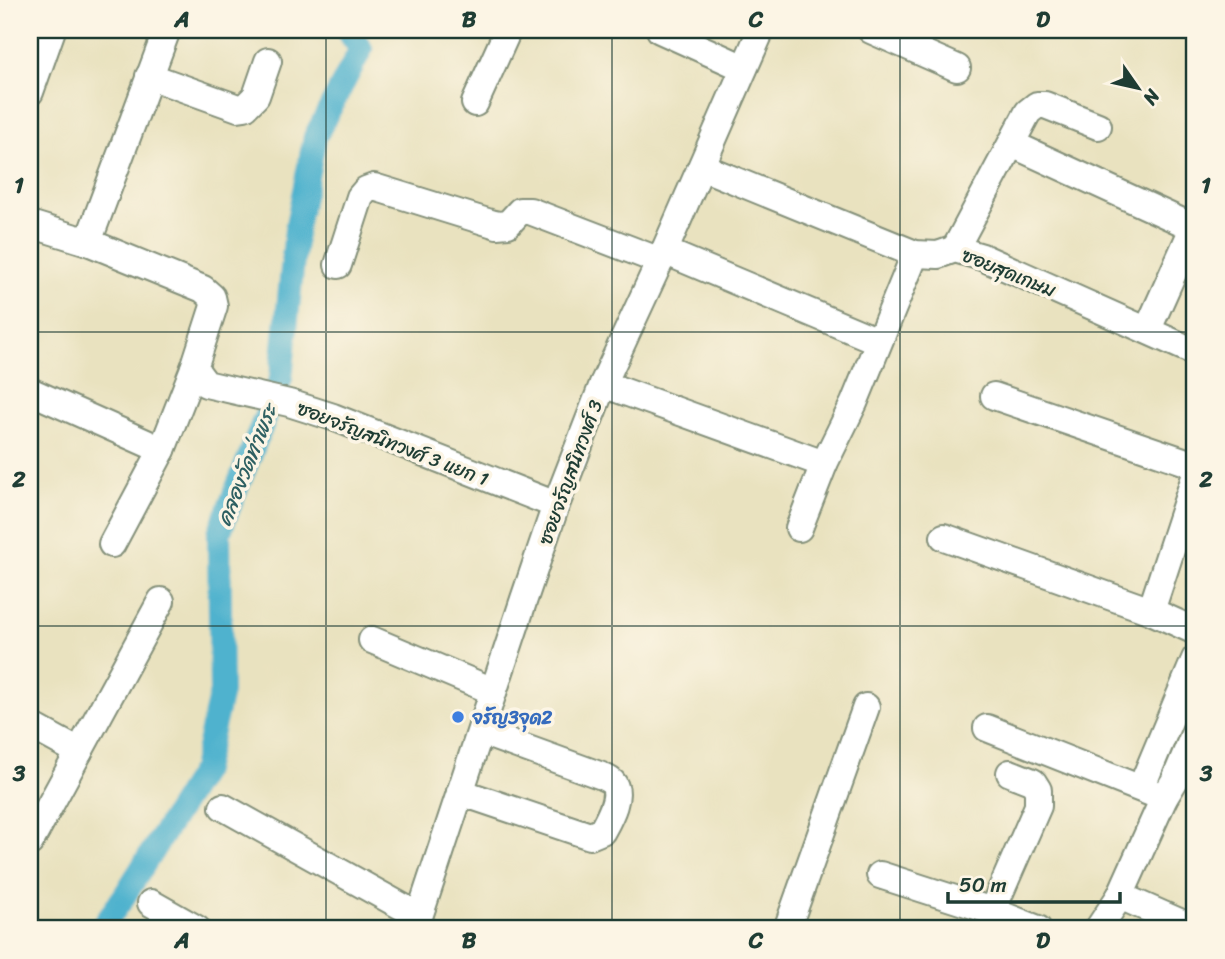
<svg xmlns="http://www.w3.org/2000/svg" width="1225" height="959" viewBox="0 0 1225 959" font-family="Sriracha,'Playpen Sans Thai',sans-serif">
	<style>
		.lines { fill: none; stroke-linecap: round; stroke-linejoin: round }
		.canal { stroke: #50b2ce; stroke-width: 24 }
		.street-casing { stroke: #84907a; stroke-width: 30 }
		.street { stroke: #fff; stroke-width: 26 }
		.grid { fill: none; stroke: #1f3d34; stroke-width: 2; stroke-opacity: 0.55 }
		.shop-dot { fill: #3f7fe0; stroke: #fcf5e5; stroke-width: 2.5 }
		.labels { text-anchor: middle; stroke-width: 7; stroke-linejoin: round; paint-order: stroke }
		.street-label { font-size: 19px; fill: #1f3d34; stroke: #fcf5e5 }
		.shop-label { font-size: 19px; font-weight: bold; fill: #366cbe; stroke: #fcf5e5; text-anchor: start }
		.water-label { font-size: 21px; font-style: italic; fill: #2e6062; stroke: #fcf5e5 }
		.neatline { fill: none; stroke: #1f3d34; stroke-width: 2.5 }
		.grid-label { font-size: 23px; text-anchor: middle; font-weight: bold; fill: #1f3d34 }
	</style>
	<rect width="100%" height="100%" fill="#fcf5e5"/>
	<filter id="ink" filterUnits="userSpaceOnUse"><feTurbulence type="fractalNoise" baseFrequency=".0143" numOctaves="2"/><feDisplacementMap in="SourceGraphic" scale="14" xChannelSelector="R" yChannelSelector="G"/><feConvolveMatrix kernelMatrix="1 2 1 2 8 2 1 2 1" color-interpolation-filters="sRGB"/></filter>
	<filter id="wash" filterUnits="userSpaceOnUse"><feTurbulence type="fractalNoise" baseFrequency=".00686" numOctaves="4" result="noise"/><feDisplacementMap in="SourceGraphic" scale="28" xChannelSelector="R" yChannelSelector="G"/><feGaussianBlur stdDeviation="1.57" result="paint"/><feColorMatrix in="noise" values="0 0 0 0 0 0 0 0 0 0 0 0 0 0 0 0 0 1.4 0 .05"/><feComposite in="paint" operator="in"/></filter>
	<g filter="url(#wash)">
		<rect width="100%" height="100%" fill="#e9e2bf"/>
		<g class="lines">
			<path class="canal" d="M 101,929 L 123,898 L 203,770 L 221,692 L 219,533 L 281,378 L 296,230 L 315,137 L 361,49 L 347,30"/>
		</g>
	</g>
	<g filter="url(#ink)">
		<g class="lines">
			<defs>
				<g id="street">
					<path d="M 660,30 L 744,68"/>
					<path d="M 871,30 L 957,68"/>
					<path d="M 149,76 L 238,108 L 245,107 L 256,96 L 268,61"/>
					<path d="M 30,92 L 52,30"/>
					<path d="M 475,103 L 508,30"/>
					<path d="M 1012,144 L 1195,228"/>
					<path d="M 702,167 L 915,254 L 938,255 L 955,249 L 982,257 L 1195,352"/>
					<path d="M 30,224 L 88,242 L 203,289 L 212,297 L 214,306 L 194,368 L 162,450 L 112,544"/>
					<path d="M 88,242 L 167,30"/>
					<path d="M 955,249 L 1028,112 L 1037,105 L 1045,105 L 1098,126"/>
					<path d="M 664,251 L 878,341"/>
					<path d="M 338,265 L 360,197 L 366,190 L 374,187 L 497,225 L 508,224 L 520,211 L 530,211 L 660,261"/>
					<path d="M 1148,329 L 1195,224"/>
					<path d="M 194,368 L 206,384 L 289,403 L 333,417 L 556,505"/>
					<path d="M 603,384 L 824,464"/>
					<path d="M 30,391 L 162,450"/>
					<path d="M 994,396 L 1195,465"/>
					<path d="M 799,528 L 824,464 L 854,403 L 915,254"/>
					<path d="M 944,537 L 1151,611 L 1195,631"/>
					<path d="M 1151,611 L 1195,477"/>
					<path d="M 372,640 L 493,691"/>
					<path d="M 30,725 L 79,752"/>
					<path d="M 987,728 L 1164,798"/>
					<path d="M 1141,788 L 1195,659"/>
					<path d="M 460,792 L 590,836 L 602,831 C 608,820 623,794 612,782 C 609,779 605,778 602,776 L 481,732"/>
					<path d="M 223,807 L 419,916"/>
					<path d="M 30,842 L 161,601"/>
					<path d="M 880,875 L 992,911 L 1038,929"/>
					<path d="M 1120,896 L 1195,929"/>
					<path d="M 151,903 L 197,929"/>
					<path d="M 992,911 L 1038,806 L 1038,790 L 1033,782 L 1010,773"/>
					<path d="M 415,929 L 524,599 L 556,505 L 603,384 L 660,261 L 761,30"/>
					<path d="M 787,929 L 866,707"/>
					<path d="M 1098,929 L 1120,896 L 1164,798 L 1175,780 L 1195,732"/>
				</g>
			</defs>
			<use href="#street" class="street-casing"/>
			<use href="#street" class="street"/>
		</g>
	</g>
	<path class="grid" d="M 326,30 L 326,929M 612,30 L 612,929M 900,30 L 900,929M 30,332 L 1195,332M 30,626 L 1195,626"/>
	<circle class="shop-dot" cx="458" cy="717" r="7"/>
	<g class="labels">
		<g class="street-label">
			<text transform="translate(1009 272) rotate(22)" y="7">ซอยสุดเกษม</text>
			<text transform="translate(393 443) rotate(21)" y="7">ซอยจรัญสนิทวงศ์ 3 แยก 1</text>
			<text transform="translate(570 472) rotate(-70)" y="7">ซอยจรัญสนิทวงศ์ 3</text>
		</g>
		<g class="shop-label">
			<text x="472" y="724">จรัญ3จุด2</text>
		</g>
		<g class="water-label">
			<text transform="translate(247 465) rotate(-68)" y="7">คลองวัดท่าพระ</text>
		</g>
	</g>
	<rect width="1225" height="959" fill="none" stroke="#fcf5e5" stroke-width="77"/>
	<g transform="translate(1138 88) rotate(124)" stroke="#fcf5e5" stroke-width="5" paint-order="stroke">
	<path d="M0-5L12 26L0 18L-12 26Z" fill="#1f3d34"/>
	<text y="-10" font-size="19" font-weight="bold" text-anchor="middle" fill="#1f3d34">N</text>
	</g>
	<path d="M948 892v10h172v-10" fill="none" stroke="#1f3d34" stroke-width="3.5"/>
	<text x="959" y="892" font-size="21" fill="#1f3d34" stroke="#fcf5e5" stroke-width="5" paint-order="stroke">50 m</text>
	<rect x="38" y="38" width="1148" height="882" class="neatline"/>
	<g class="grid-label">
		<text x="182" y="27">A</text>
		<text x="469" y="27">B</text>
		<text x="756" y="27">C</text>
		<text x="1043" y="27">D</text>
		<text x="19" y="193">1</text>
		<text x="1206" y="193">1</text>
		<text x="19" y="487">2</text>
		<text x="1206" y="487">2</text>
		<text x="19" y="781">3</text>
		<text x="1206" y="781">3</text>
		<text x="182" y="948">A</text>
		<text x="469" y="948">B</text>
		<text x="756" y="948">C</text>
		<text x="1043" y="948">D</text>
	</g>
</svg>
